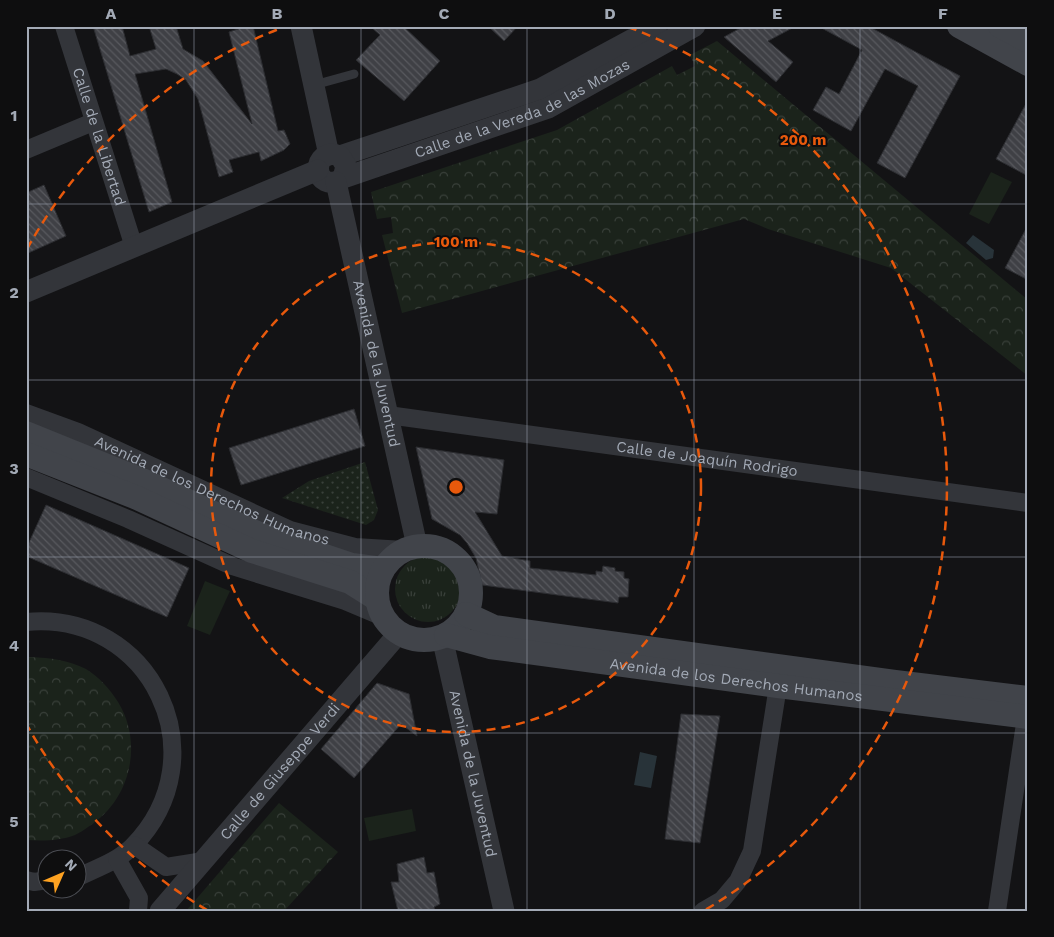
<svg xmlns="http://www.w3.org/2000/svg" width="1054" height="937" viewBox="0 0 1054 937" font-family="'Work Sans',sans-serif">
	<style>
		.grass { fill: url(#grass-tufts) }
		.park { fill: url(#park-crowns) }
		.garden { fill: url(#garden-dots) }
		.pitch { fill: #1b231b }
		.water { fill: #283339 }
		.building { fill: url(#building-back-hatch); stroke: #2c2d31 }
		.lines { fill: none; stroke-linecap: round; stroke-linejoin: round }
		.service { stroke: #33353a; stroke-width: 9 }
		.minor { stroke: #33353a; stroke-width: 18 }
		.tertiary { stroke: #33353a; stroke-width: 21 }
		.secondary { stroke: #41444a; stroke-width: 24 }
		.grid { fill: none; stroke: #a3aab6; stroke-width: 1; stroke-opacity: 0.55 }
		.ring { fill: none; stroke: #e8590c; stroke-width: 2.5; stroke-dasharray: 9 6 }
		.labels { text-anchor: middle; stroke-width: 4; stroke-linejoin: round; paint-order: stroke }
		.street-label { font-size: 15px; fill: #a3aab6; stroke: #0e0e0f }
		.centre { fill: #e8590c; stroke: #0e0e0f; stroke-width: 2.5 }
		.ring-label { font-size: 15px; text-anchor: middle; font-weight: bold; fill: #e8590c; stroke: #0e0e0f; stroke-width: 4; stroke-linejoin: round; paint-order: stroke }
		.neatline { fill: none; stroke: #a3aab6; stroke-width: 2 }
		.grid-label { font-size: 16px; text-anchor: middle; font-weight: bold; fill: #a3aab6 }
	</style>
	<defs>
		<pattern id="grass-tufts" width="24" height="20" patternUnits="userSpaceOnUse" patternTransform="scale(1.25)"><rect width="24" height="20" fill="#1b231b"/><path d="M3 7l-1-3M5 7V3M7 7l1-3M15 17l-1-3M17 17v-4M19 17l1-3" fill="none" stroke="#39403a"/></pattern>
		<pattern id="park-crowns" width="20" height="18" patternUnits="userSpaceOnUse" patternTransform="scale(1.25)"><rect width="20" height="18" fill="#1b231b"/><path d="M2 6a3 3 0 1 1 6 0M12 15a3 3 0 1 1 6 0" fill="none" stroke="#39403a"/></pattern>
		<pattern id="garden-dots" width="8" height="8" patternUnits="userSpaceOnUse" patternTransform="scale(1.25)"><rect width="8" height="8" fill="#1b231b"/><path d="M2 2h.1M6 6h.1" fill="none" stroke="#39403a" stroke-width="1.8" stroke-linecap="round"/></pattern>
		<pattern id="building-back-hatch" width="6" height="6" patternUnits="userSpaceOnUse" patternTransform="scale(1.25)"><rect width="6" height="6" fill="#3f4045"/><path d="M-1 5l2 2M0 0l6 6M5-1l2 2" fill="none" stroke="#58595e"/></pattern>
	</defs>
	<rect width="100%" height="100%" fill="#131315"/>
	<circle class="grass" cx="428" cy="589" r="33"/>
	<g class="park">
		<path d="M 717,41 L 1028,300 L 1028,376 L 891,268 L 768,229 L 744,219 L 402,313 L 382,235 L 393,233 L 391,217 L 377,219 L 371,192 L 557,130 L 672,66 L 677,75 L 695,66 L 690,55 Z"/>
		<path d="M 31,657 C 50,658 68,660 86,669 C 99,677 110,689 118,702 C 144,744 130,801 88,827 C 84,830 79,833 75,835 C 59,841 43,841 26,840 L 26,658 Z"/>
		<path d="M 279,803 L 338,852 L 284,911 L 186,911 Z"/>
	</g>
	<path class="garden" d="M 365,462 L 378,510 L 374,520 L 366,525 L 282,498 L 309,481 Z"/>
	<g class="pitch">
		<path d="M 991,172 L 1012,182 L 989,224 L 969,214 Z"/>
		<path d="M 205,581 L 230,591 L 210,635 L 187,626 Z"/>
		<path d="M 412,809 L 416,831 L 369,841 L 364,818 Z"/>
	</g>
	<g class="water">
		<path d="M 973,235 L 994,250 L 993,258 L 986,260 L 966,243 Z"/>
		<path d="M 640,752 L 657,756 L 651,788 L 634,785 Z"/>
	</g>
	<g class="building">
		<path d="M 93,26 L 122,26 L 130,56 L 156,49 L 149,26 L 176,26 L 183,49 L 203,61 L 252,124 L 229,32 L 247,26 L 253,26 L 278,131 L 284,130 L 290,144 L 284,150 L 261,161 L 259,152 L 229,160 L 233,172 L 219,177 L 198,99 L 186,80 L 177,74 L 166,69 L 135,74 L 172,202 L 149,212 Z"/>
		<path d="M 370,26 L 403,26 L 440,61 L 404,101 L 356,60 L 380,35 Z"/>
		<path d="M 488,26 L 518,26 L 504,41 Z"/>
		<path d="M 744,26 L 796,26 L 768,41 L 793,62 L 776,82 L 724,37 Z"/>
		<path d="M 818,26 L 868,26 L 960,76 L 905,178 L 877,163 L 918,86 L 885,69 L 851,131 L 813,110 L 826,87 L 839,94 L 862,50 Z"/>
		<path d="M 1028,100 L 1028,176 L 996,159 Z"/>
		<path d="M 44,185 L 66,236 L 26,254 L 26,193 Z"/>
		<path d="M 1028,225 L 1028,280 L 1005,268 Z"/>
		<path d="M 354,409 L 365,446 L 241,485 L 229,448 Z"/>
		<path d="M 416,447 L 504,460 L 497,514 L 475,512 L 502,556 L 530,561 L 530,568 L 596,575 L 596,571 L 602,572 L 603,566 L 615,568 L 615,571 L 624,572 L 624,578 L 629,579 L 628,597 L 619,597 L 618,603 L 482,585 L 476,558 L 467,543 L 460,535 L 432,519 Z"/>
		<path d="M 46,505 L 189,568 L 167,617 L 26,556 L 26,549 Z"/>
		<path d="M 377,683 L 409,694 L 417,736 L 401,724 L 354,778 L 321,749 Z"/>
		<path d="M 681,714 L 720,716 L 700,843 L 665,839 Z"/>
		<path d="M 424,857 L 427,873 L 434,872 L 440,904 L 434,907 L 435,911 L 398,911 L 391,882 L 399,882 L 397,864 Z"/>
	</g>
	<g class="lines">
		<path class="service" d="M 314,85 L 354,74"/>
		<g class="minor">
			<path id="s1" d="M 64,26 L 134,247"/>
			<path d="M 26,150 L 93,122"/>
			<path id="s2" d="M 26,413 L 78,432 L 290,530 L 355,547 L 404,550"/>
			<path id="s3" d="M 388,415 L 1028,503"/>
			<path d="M 26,477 L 128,519 L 232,566 L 345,601 L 383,617"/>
			<path d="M 26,622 C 151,610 221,756 133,846 C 118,861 97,868 78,877"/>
			<path d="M 134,845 L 166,867 L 204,861"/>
			<path d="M 117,859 L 139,898 L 138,911"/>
			<path d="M 26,880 L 34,882 L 48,880"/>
			<path d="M 703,911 L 722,900 L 738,881 L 752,851 L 778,686"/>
			<path d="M 997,911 L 1026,717"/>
		</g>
		<g class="tertiary">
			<path d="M 301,26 L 329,155"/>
			<path d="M 340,156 L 540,89 L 657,26"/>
			<path id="s4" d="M 343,178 L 346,166 L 340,156 C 309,145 313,197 343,178 L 548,108 L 695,26"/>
			<path id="s5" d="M 336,182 L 417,546"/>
			<path d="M 26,292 L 318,170"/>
			<path id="s6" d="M 442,637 L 504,911"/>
			<path id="s7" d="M 160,911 L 399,633"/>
		</g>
		<g class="secondary">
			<path d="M 959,26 L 1028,64"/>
			<path d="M 1000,26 L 1028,41"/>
			<path d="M 26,433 L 142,480 L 257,533 L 352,565 L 383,569"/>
			<path d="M 26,454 L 135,497 L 252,551 L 350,582 L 377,599"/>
			<circle cx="424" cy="593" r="47"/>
			<path d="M 466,614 L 494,627 L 895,682 L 1028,698"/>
			<path id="s8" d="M 446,635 L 490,647 L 778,686 L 1028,717"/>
		</g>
	</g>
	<path class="grid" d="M 194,26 L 194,911M 361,26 L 361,911M 527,26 L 527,911M 694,26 L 694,911M 860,26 L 860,911M 26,204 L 1028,204M 26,380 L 1028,380M 26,557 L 1028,557M 26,733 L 1028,733"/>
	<g class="ring">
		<circle cx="456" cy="487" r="245"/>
		<path d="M207 910A491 491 0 0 1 27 725M27 249A491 491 0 0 1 284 27M628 27A491 491 0 0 1 705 910"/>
	</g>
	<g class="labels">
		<g class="street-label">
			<text dy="5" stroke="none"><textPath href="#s4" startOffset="280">Calle de la Vereda de las Mozas</textPath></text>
			<text dy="5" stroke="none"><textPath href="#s1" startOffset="116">Calle de la Libertad</textPath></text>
			<text dy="5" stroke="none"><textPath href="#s5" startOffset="186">Avenida de la Juventud</textPath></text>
			<text dy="5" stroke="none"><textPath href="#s3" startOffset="322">Calle de Joaquín Rodrigo</textPath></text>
			<text dy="5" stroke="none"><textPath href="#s2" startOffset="202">Avenida de los Derechos Humanos</textPath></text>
			<text dy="5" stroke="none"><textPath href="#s8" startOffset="294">Avenida de los Derechos Humanos</textPath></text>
			<text dy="5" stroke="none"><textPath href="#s7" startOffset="184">Calle de Giuseppe Verdi</textPath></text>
			<text dy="5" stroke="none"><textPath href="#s6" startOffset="140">Avenida de la Juventud</textPath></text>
		</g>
	</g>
	<circle cx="456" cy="487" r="8" class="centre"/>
	<g class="ring-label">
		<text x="803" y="145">200 m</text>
		<text x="456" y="247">100 m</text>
	</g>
	<rect width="1054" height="937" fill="none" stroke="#0e0e0f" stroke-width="55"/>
	<g transform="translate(62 874) rotate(45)"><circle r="24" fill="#0e0e0f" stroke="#4a4c52"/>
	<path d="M0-4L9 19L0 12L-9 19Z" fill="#fea221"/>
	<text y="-8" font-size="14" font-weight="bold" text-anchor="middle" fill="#a3aab6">N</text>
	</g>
	<rect x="28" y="28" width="998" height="882" class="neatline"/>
	<g class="grid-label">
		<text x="111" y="19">A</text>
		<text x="277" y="19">B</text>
		<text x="444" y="19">C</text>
		<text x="610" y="19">D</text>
		<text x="777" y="19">E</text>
		<text x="943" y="19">F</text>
		<text x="14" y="121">1</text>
		<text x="14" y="298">2</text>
		<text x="14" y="474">3</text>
		<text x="14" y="651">4</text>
		<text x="14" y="827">5</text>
	</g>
</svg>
